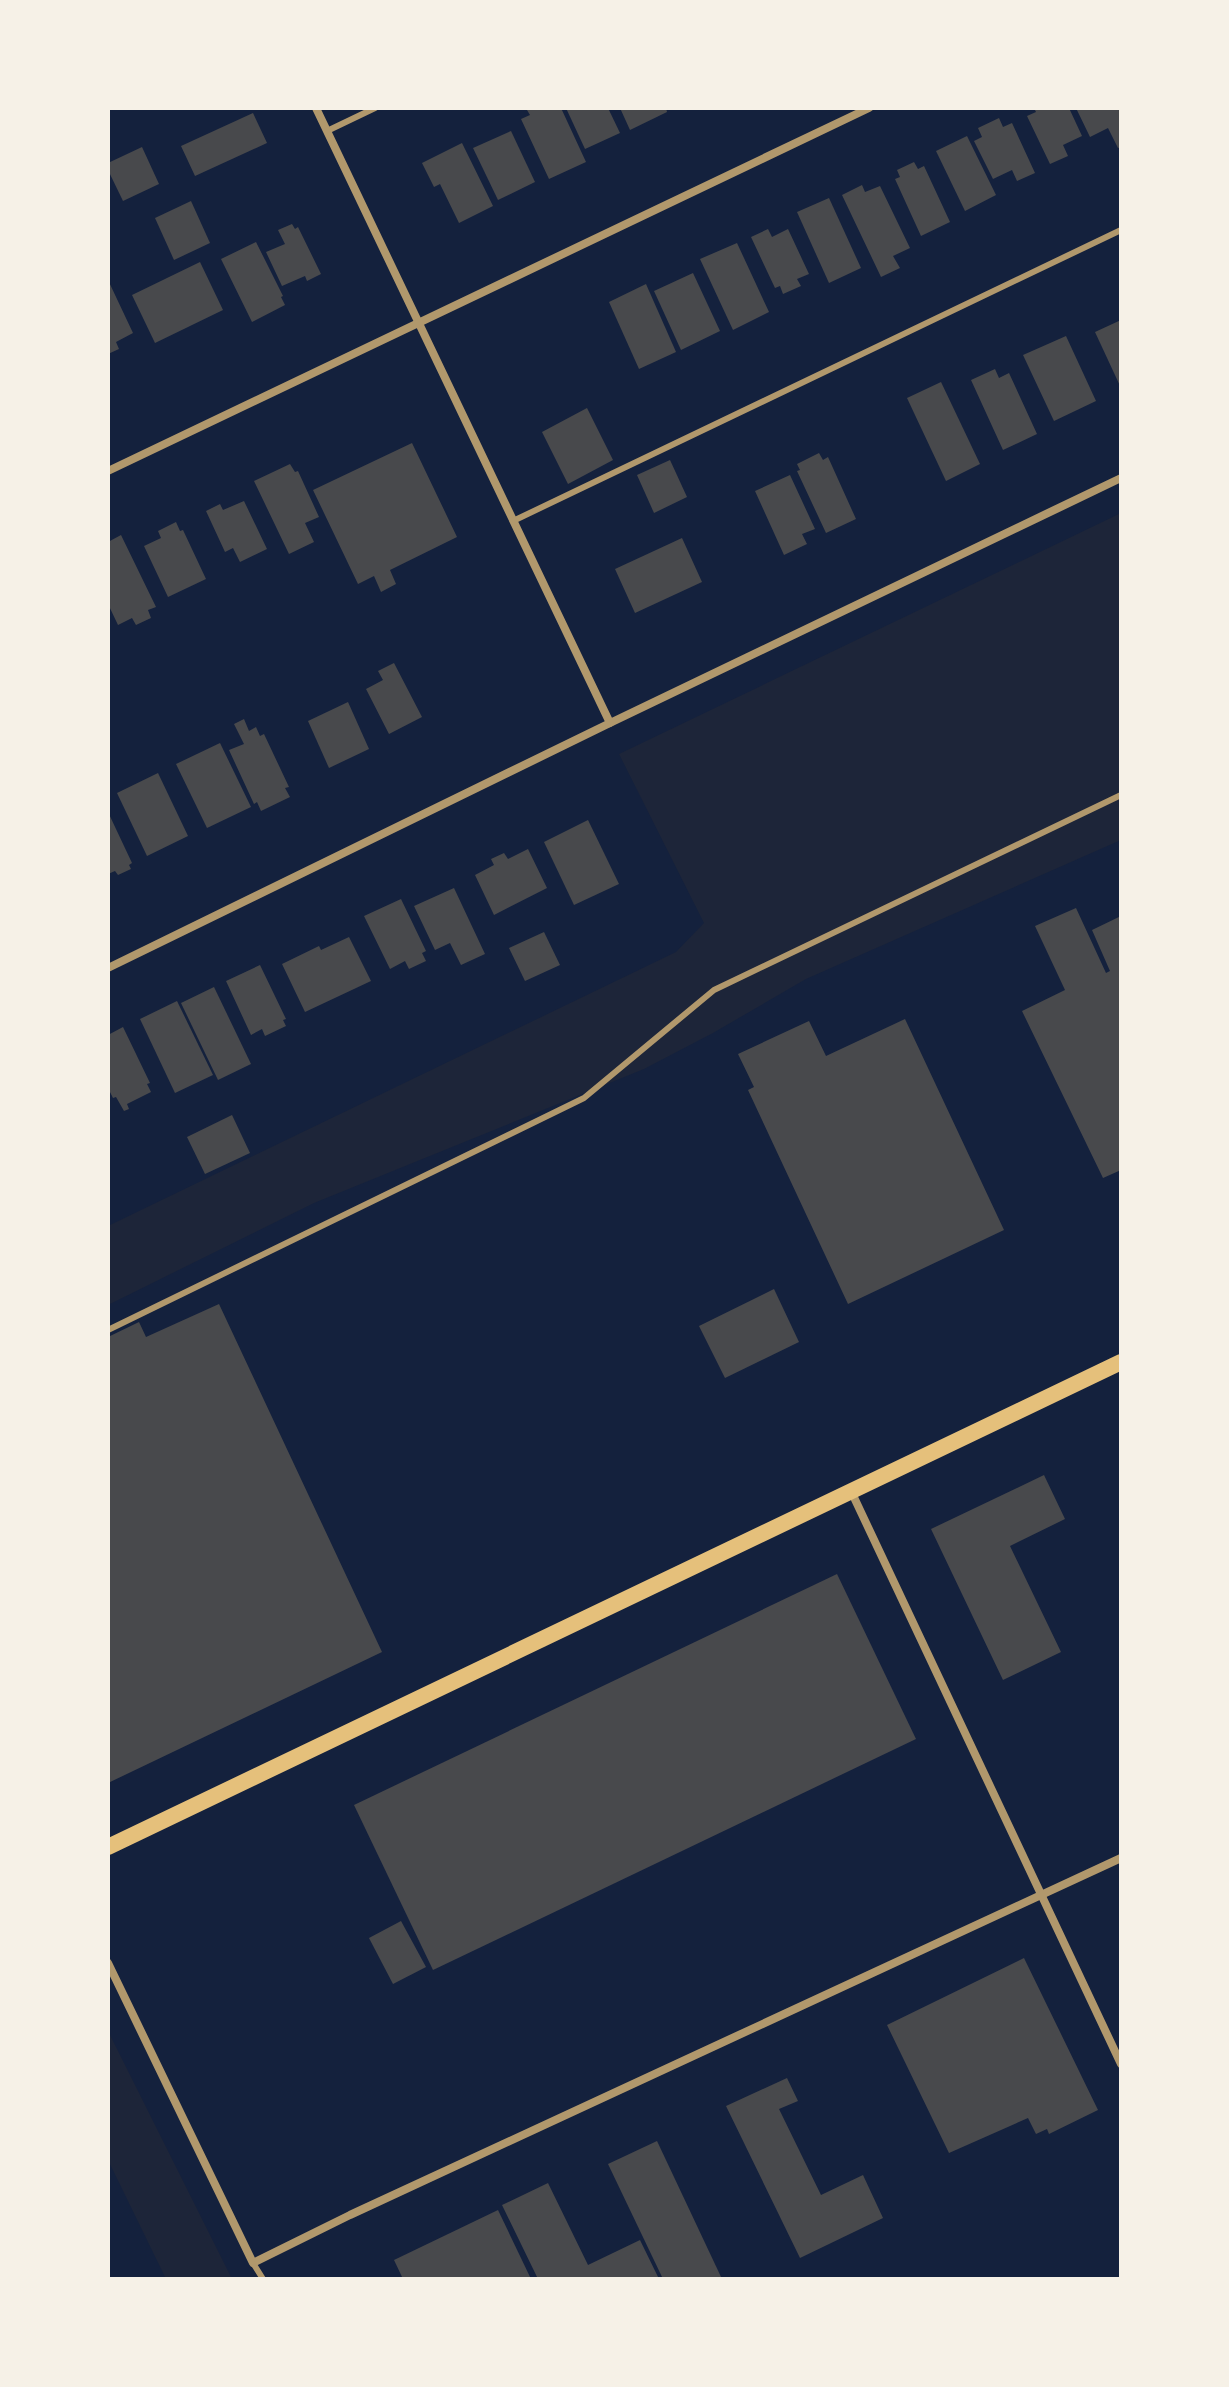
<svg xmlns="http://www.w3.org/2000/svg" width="1229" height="2387" viewBox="0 0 1229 2387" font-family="'IBM Plex Serif',serif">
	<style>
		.green { fill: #1d2539 }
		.building { fill: #48494c }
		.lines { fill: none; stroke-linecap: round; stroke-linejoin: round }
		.service { stroke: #b1986c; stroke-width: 6 }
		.minor { stroke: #b1986c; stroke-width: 8 }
		.secondary { stroke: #e5c07b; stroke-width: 16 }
	</style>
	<rect width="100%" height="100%" fill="#14213d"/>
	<g class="green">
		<path d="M 1121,513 L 1121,840 L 806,979 L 713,1033 L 644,1069 L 314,1203 L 108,1305 L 108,1226 L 676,952 L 704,923 L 619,754 Z"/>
		<path d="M 108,2031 L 232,2279 L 166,2279 L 108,2160 Z"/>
	</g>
	<g class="building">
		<path d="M 533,108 L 561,108 L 586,162 L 549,179 L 521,119 L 530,115 L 527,110 Z"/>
		<path d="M 566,108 L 608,108 L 620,133 L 585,149 Z"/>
		<path d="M 620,108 L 666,108 L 667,112 L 630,130 Z"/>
		<path d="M 1034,108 L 1069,108 L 1082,136 L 1063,145 L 1068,156 L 1050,164 L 1027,116 L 1036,112 Z"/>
		<path d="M 1076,108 L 1121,108 L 1121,147 L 1118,148 L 1108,128 L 1090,137 Z"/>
		<path d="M 253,113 L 267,143 L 195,176 L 181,146 Z"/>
		<path d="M 999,118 L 1003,127 L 1012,123 L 1035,173 L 1017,181 L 1012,170 L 993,179 L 974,141 L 982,137 L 978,128 Z"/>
		<path d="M 511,131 L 535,182 L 498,200 L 473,148 Z"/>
		<path d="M 967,136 L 996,195 L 965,211 L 936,151 Z"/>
		<path d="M 462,143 L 493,206 L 459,223 L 440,184 L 434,187 L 422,163 Z"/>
		<path d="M 142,147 L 159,184 L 123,201 L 108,170 L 108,163 Z"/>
		<path d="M 914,162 L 918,169 L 924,166 L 950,222 L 921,236 L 895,179 L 900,177 L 897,170 Z"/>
		<path d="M 862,185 L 865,192 L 880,186 L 910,248 L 893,256 L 900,268 L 881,277 L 842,195 Z"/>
		<path d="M 829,198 L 861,268 L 829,283 L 797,212 Z"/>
		<path d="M 191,201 L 210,243 L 174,260 L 155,218 Z"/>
		<path d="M 292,224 L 295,229 L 298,227 L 321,274 L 307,281 L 305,276 L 282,286 L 266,252 L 285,244 L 278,230 Z"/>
		<path d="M 768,229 L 772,237 L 788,229 L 809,274 L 797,279 L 801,286 L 783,294 L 780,286 L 775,288 L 751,237 Z"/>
		<path d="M 256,242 L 283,296 L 281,297 L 285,305 L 252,322 L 221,259 Z"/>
		<path d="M 737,243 L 769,312 L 733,330 L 700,259 Z"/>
		<path d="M 200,262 L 223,310 L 155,343 L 132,295 Z"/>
		<path d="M 693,273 L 720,331 L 681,350 L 654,291 Z"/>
		<path d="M 108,280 L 133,333 L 116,342 L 119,349 L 108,354 Z"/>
		<path d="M 646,284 L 676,352 L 639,369 L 609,302 Z"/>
		<path d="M 1121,320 L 1121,388 L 1095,332 Z"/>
		<path d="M 1066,336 L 1096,401 L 1054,421 L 1023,355 Z"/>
		<path d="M 995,369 L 999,378 L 1009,373 L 1037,434 L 1003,450 L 971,380 Z"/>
		<path d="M 941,382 L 980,464 L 946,481 L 907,398 Z"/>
		<path d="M 587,408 L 613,460 L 568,484 L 542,432 Z"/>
		<path d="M 412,443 L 457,537 L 390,570 L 396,584 L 381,592 L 374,576 L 358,584 L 313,490 Z"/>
		<path d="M 819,453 L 823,460 L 828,457 L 856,519 L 826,533 L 797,471 L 800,470 L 797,464 Z"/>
		<path d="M 670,460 L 687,497 L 654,513 L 637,475 Z"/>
		<path d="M 290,464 L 295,472 L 298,471 L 319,517 L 305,523 L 314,542 L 289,554 L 254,481 Z"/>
		<path d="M 790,475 L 815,529 L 802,534 L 807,544 L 784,555 L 755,491 Z"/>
		<path d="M 244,501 L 267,549 L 240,562 L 233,548 L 225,552 L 206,511 L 220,504 L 223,510 Z"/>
		<path d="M 176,522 L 180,531 L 183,530 L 206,579 L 168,597 L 144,546 L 161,538 L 158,531 Z"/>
		<path d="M 121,535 L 156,607 L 148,610 L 151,618 L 136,625 L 132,618 L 118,625 L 108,604 L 108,542 Z"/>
		<path d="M 682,538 L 702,582 L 635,613 L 615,569 Z"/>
		<path d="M 394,663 L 422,717 L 389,734 L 366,689 L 383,680 L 378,671 Z"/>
		<path d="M 348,702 L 369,749 L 329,768 L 308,721 Z"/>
		<path d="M 244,719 L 249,731 L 256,727 L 260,736 L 264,734 L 289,787 L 285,788 L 290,797 L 261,811 L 257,802 L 254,804 L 229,750 L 244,744 L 234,724 Z"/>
		<path d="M 220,743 L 251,807 L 207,828 L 176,764 Z"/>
		<path d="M 158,773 L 188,836 L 147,856 L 117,793 Z"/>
		<path d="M 108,812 L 132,863 L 129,865 L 131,869 L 118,875 L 115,871 L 108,874 Z"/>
		<path d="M 588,820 L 619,884 L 574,905 L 544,842 Z"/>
		<path d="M 528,849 L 547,888 L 494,915 L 475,875 L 494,865 L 491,859 L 504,853 L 508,859 Z"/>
		<path d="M 454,888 L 485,954 L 461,965 L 450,943 L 435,950 L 414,906 Z"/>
		<path d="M 401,899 L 426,951 L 422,953 L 426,961 L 409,969 L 405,961 L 390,969 L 364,916 Z"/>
		<path d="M 1076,908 L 1106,973 L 1110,971 L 1092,930 L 1121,916 L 1121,1170 L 1103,1178 L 1022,1011 L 1065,990 L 1035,926 Z"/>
		<path d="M 544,932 L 560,965 L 525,981 L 509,948 Z"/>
		<path d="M 349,937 L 371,981 L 305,1012 L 282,964 L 319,946 L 321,950 Z"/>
		<path d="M 260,965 L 286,1019 L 283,1020 L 286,1026 L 265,1036 L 262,1029 L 251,1035 L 226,981 Z"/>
		<path d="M 214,987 L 251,1064 L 218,1080 L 181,1003 Z"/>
		<path d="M 177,1001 L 213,1075 L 175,1093 L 140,1019 Z"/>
		<path d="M 905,1019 L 1004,1230 L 848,1304 L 748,1090 L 754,1087 L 738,1054 L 809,1021 L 826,1056 Z"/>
		<path d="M 123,1027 L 150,1083 L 147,1084 L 151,1092 L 127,1104 L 129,1109 L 124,1111 L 116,1097 L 113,1098 L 108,1088 L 108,1035 Z"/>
		<path d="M 232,1115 L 250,1153 L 205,1174 L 187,1137 Z"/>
		<path d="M 774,1289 L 799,1342 L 725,1378 L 699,1326 Z"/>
		<path d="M 219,1304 L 382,1652 L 108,1783 L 108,1337 L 139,1322 L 146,1337 Z"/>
		<path d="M 1044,1475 L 1065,1519 L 1010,1546 L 1061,1652 L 1003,1680 L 931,1529 Z"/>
		<path d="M 837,1574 L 916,1739 L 433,1970 L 354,1805 Z"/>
		<path d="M 401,1921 L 426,1967 L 393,1984 L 369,1938 Z"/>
		<path d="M 1024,1958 L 1098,2110 L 1049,2134 L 1047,2129 L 1036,2134 L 1028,2118 L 949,2153 L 887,2025 Z"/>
		<path d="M 787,2078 L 798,2101 L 779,2109 L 821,2195 L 863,2175 L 883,2218 L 800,2258 L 726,2106 Z"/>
		<path d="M 657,2141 L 722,2279 L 663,2279 L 608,2164 Z"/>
		<path d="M 548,2183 L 588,2265 L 640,2240 L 659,2279 L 538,2279 L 502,2205 Z"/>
		<path d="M 498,2210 L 531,2279 L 403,2279 L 394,2260 Z"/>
	</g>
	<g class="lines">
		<g class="service">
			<path d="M 327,131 L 375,108"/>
			<path d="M 513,521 L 1121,230"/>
			<path d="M 108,1330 L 584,1098 L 714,990 L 1121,795"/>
			<path d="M 253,2263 L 263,2279"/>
		</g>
		<g class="minor">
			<path d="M 316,108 L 610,723"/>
			<path d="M 108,471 L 869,108"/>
			<path d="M 108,968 L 610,723 L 1121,478"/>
			<path d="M 851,1491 L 1121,2064"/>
			<path d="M 108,1963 L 253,2263 L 350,2215 L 1121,1858"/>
		</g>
		<path class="secondary" d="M 108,1847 L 1121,1362"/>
	</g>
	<rect width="1229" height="2387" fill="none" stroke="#f6f1e7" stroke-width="220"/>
</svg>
